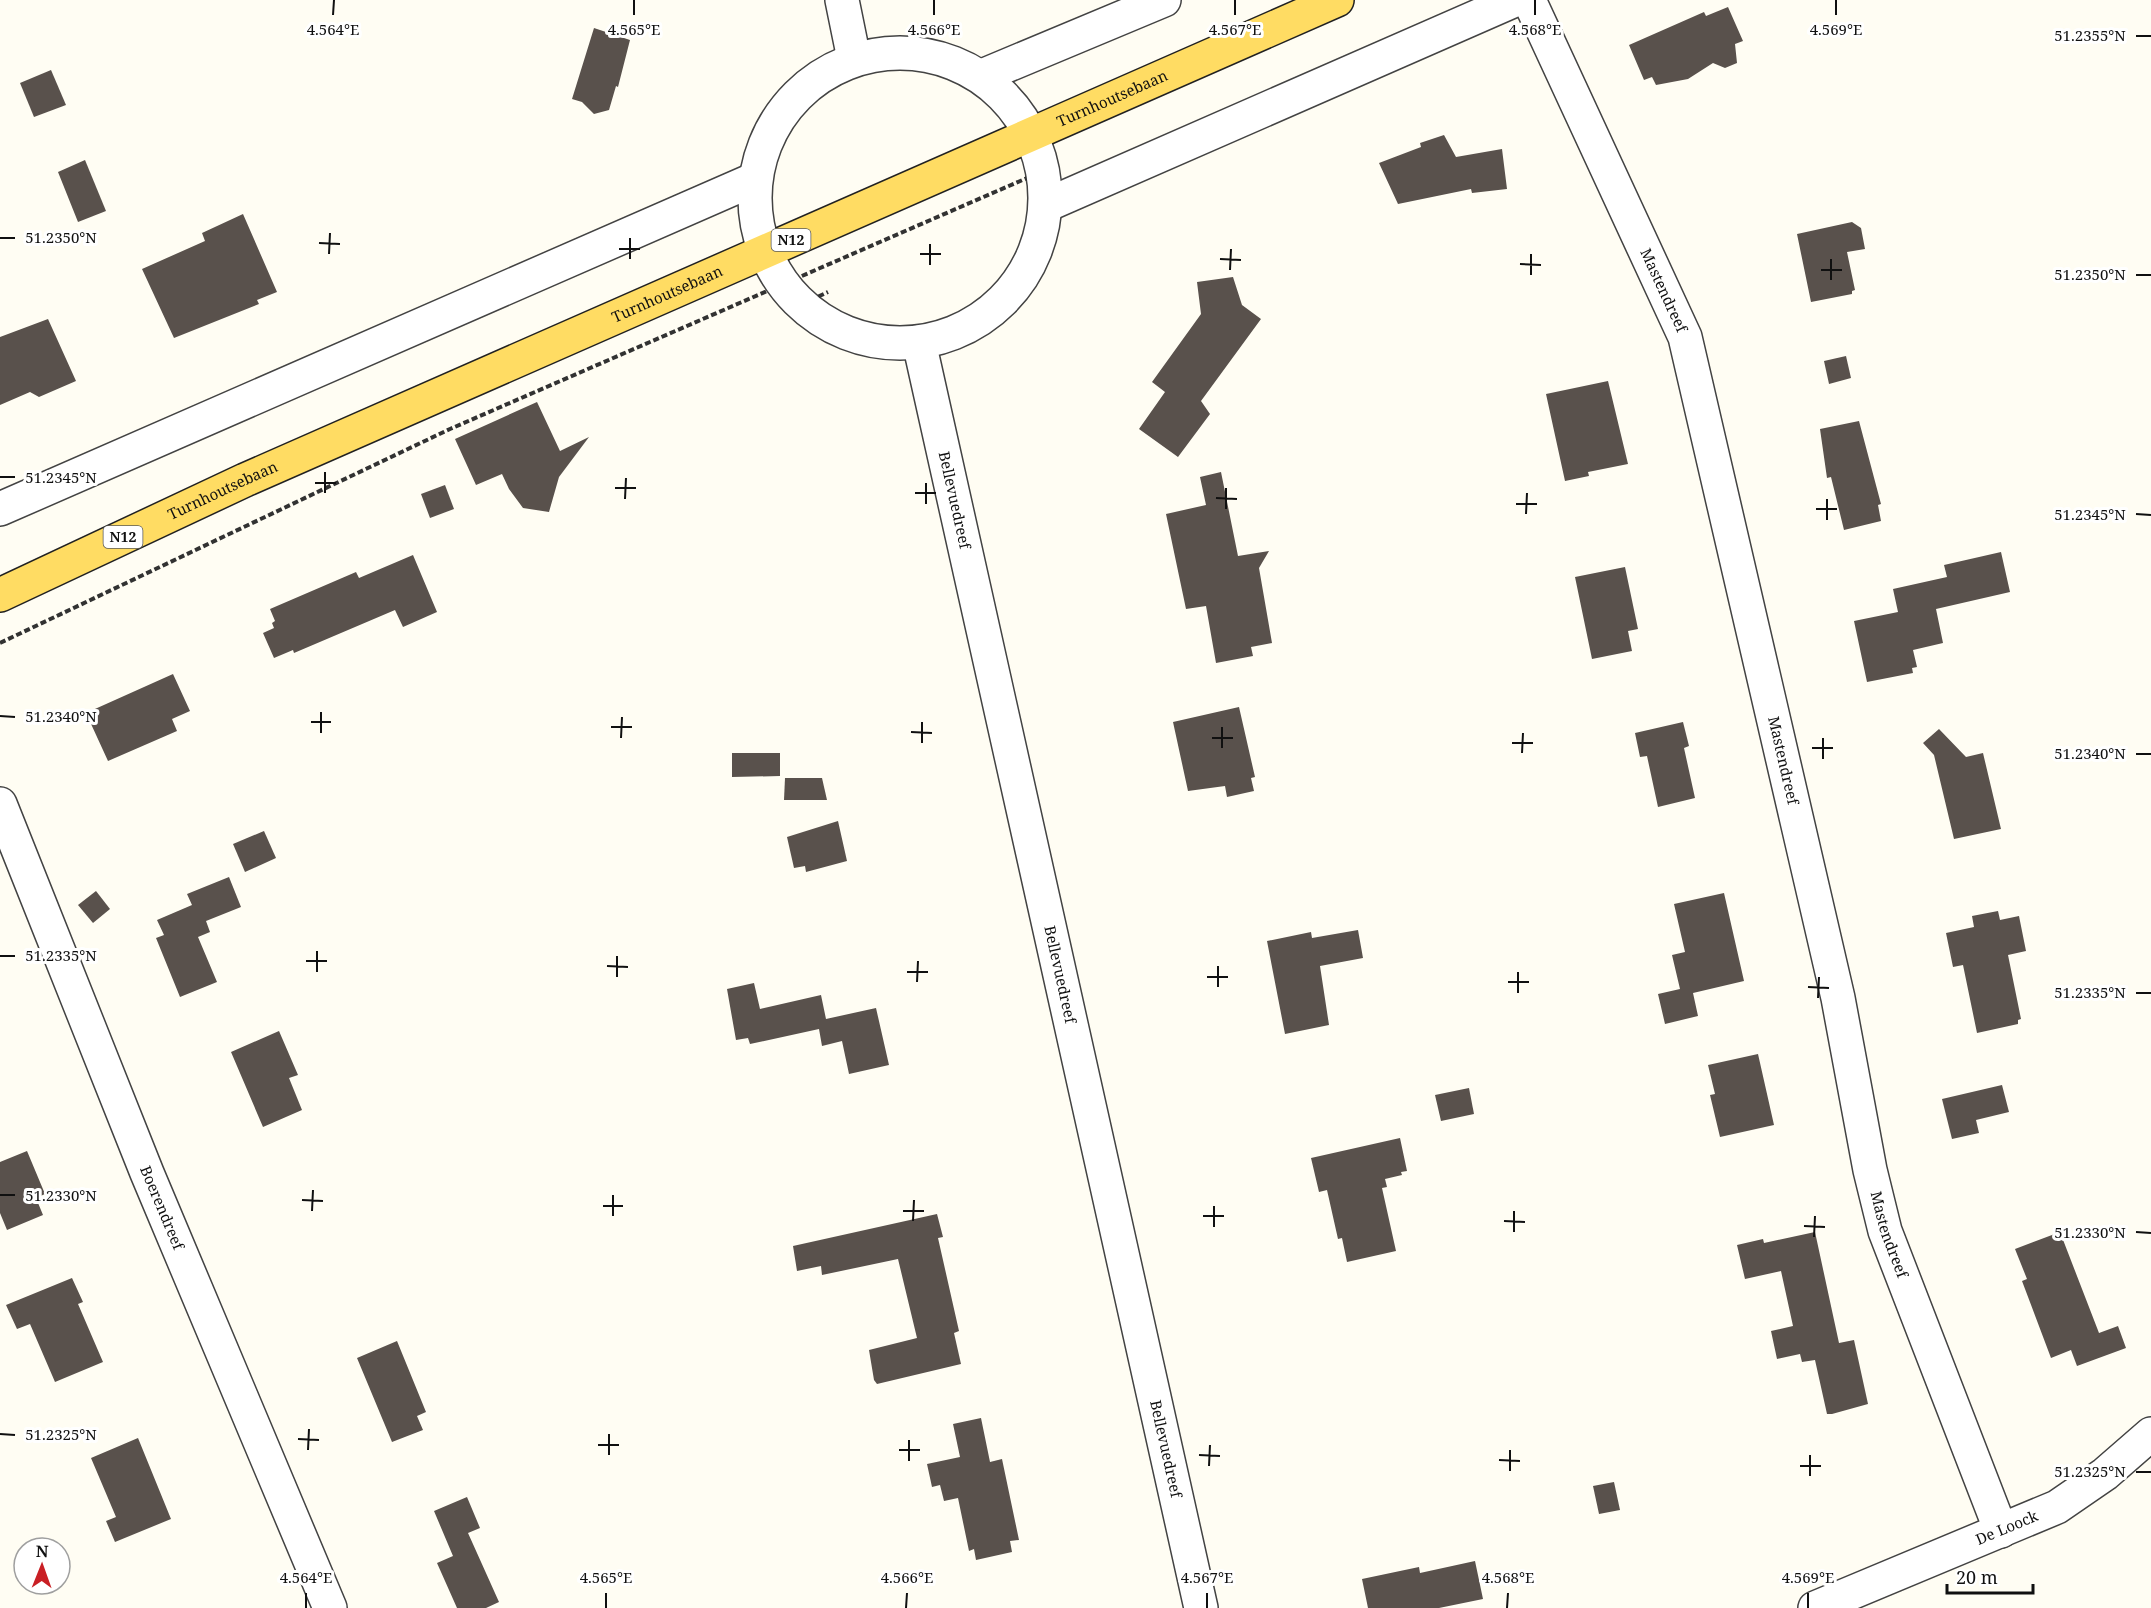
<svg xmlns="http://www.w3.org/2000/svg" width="2151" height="1608" viewBox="0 0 2151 1608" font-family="'Noto Serif',serif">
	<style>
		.building { fill: #59514c }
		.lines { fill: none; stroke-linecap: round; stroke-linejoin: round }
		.minor-casing { stroke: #434343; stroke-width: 36 }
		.major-casing { stroke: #212121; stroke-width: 36 }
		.path { stroke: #323232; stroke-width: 4; stroke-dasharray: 6 3; stroke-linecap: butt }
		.minor { stroke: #fff; stroke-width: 33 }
		.major { stroke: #ffdc63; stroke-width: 33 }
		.ticks { fill: none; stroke: #101010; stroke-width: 2 }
		.labels { text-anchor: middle; stroke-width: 6; stroke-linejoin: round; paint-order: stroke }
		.shield { fill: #fff; stroke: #585858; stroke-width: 1.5 }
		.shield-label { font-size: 14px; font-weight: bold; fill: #101010 }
		.street-label { font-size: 15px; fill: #101010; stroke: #fff }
		.ticks-label { font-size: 15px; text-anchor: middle; fill: #101010; stroke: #fff; stroke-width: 6; stroke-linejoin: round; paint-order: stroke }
	</style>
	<rect width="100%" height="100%" fill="#fffdf3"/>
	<g class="building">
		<path d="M 1728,7 L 1743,41 L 1735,44 L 1737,63 L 1725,68 L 1713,63 L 1688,79 L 1656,85 L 1652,77 L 1644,80 L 1629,45 L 1704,12 L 1706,16 Z"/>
		<path d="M 594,28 L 630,40 L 618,87 L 616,86 L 609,110 L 594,114 L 582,102 L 572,99 Z"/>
		<path d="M 51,70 L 66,105 L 34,117 L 20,83 Z"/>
		<path d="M 1444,135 L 1456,157 L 1502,149 L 1507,189 L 1472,193 L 1471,189 L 1398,204 L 1379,163 L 1421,147 L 1420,143 Z"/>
		<path d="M 85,160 L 106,211 L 78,222 L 58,172 Z"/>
		<path d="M 243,214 L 277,292 L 257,300 L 259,304 L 174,338 L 142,269 L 205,241 L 202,233 Z"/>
		<path d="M 1852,222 L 1861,228 L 1865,249 L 1847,252 L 1855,290 L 1852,291 L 1852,294 L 1811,302 L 1797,234 Z"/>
		<path d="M 1233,277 L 1242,305 L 1261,319 L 1201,401 L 1210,414 L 1178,457 L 1139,429 L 1165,392 L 1152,382 L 1201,314 L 1197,282 Z"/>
		<path d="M 48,319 L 76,381 L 39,397 L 30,392 L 0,405 L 0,337 Z"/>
		<path d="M 1846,356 L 1851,378 L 1829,384 L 1824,361 Z"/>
		<path d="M 1608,381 L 1628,464 L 1588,472 L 1589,476 L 1565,481 L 1546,394 Z"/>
		<path d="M 537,402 L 560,451 L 589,437 L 559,477 L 549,512 L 523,508 L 509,489 L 502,474 L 476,485 L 455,439 Z"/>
		<path d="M 1859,421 L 1881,504 L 1878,505 L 1881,521 L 1844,530 L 1831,477 L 1827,478 L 1820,429 Z"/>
		<path d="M 1221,472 L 1238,556 L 1269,551 L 1259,568 L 1272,643 L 1251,647 L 1253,656 L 1216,663 L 1206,606 L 1186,609 L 1166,514 L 1206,505 L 1200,477 Z"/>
		<path d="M 445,485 L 454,509 L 430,518 L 421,494 Z"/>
		<path d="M 2001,552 L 2010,592 L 1936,609 L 1943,643 L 1913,650 L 1917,667 L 1912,668 L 1913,673 L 1867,682 L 1854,621 L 1898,612 L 1893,589 L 1947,577 L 1944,565 Z"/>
		<path d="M 413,555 L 437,612 L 403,627 L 395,610 L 294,653 L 293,650 L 274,658 L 263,633 L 274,628 L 272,623 L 275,621 L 270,609 L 356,572 L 359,578 Z"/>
		<path d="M 1625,567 L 1638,629 L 1628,631 L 1632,651 L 1592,659 L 1575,577 Z"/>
		<path d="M 173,674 L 190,711 L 172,719 L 177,731 L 108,761 L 86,713 Z"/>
		<path d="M 1239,707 L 1255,777 L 1251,778 L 1254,791 L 1227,797 L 1225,786 L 1188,791 L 1173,722 Z"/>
		<path d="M 1683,722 L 1689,746 L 1684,748 L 1695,798 L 1658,807 L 1647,756 L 1640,757 L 1635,733 Z"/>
		<path d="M 1939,729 L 1966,757 L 1983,753 L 2001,829 L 1954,839 L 1934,755 L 1923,743 Z"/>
		<path d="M 732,753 L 780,753 L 780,776 L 732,777 Z"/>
		<path d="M 785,778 L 822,778 L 827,800 L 784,800 Z"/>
		<path d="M 838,821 L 847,861 L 806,872 L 805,866 L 794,868 L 787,837 Z"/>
		<path d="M 264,831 L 276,858 L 245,872 L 233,844 Z"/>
		<path d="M 229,877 L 241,907 L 206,921 L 210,932 L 198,937 L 217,982 L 180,997 L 156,938 L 164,935 L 157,920 L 192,905 L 187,894 Z"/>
		<path d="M 96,891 L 110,909 L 93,923 L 78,905 Z"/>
		<path d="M 1724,893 L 1744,981 L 1693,993 L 1698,1016 L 1665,1024 L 1658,994 L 1680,989 L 1672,955 L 1685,952 L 1674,904 Z"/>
		<path d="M 1998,911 L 2000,920 L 2019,916 L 2026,951 L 2008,955 L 2021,1019 L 2018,1020 L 2018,1024 L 1977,1033 L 1963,965 L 1953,967 L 1946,933 L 1974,927 L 1972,916 Z"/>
		<path d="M 1358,930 L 1363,958 L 1320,966 L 1329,1025 L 1285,1034 L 1267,941 L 1311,932 L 1312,938 Z"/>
		<path d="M 754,983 L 760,1009 L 821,995 L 826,1019 L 876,1008 L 889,1065 L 849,1074 L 842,1041 L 822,1046 L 819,1029 L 750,1044 L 748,1038 L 736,1040 L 727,989 Z"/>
		<path d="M 279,1031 L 298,1075 L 289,1078 L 302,1110 L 263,1127 L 231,1052 Z"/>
		<path d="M 1758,1054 L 1774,1125 L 1720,1137 L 1710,1095 L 1715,1094 L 1708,1065 Z"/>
		<path d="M 2002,1085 L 2009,1112 L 1976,1120 L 1979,1133 L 1952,1139 L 1942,1099 Z"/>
		<path d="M 1469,1088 L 1474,1114 L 1441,1121 L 1435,1095 Z"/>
		<path d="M 1400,1138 L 1407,1171 L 1401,1172 L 1402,1175 L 1385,1179 L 1387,1187 L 1382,1188 L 1396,1251 L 1347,1262 L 1342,1238 L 1338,1239 L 1327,1190 L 1319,1192 L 1311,1158 Z"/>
		<path d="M 27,1151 L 45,1194 L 36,1198 L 43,1215 L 7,1230 L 0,1213 L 0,1162 Z"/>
		<path d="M 937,1214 L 943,1237 L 938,1238 L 959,1331 L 954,1333 L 961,1364 L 877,1384 L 874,1380 L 869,1350 L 917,1338 L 898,1259 L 822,1275 L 821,1266 L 797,1271 L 793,1246 Z"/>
		<path d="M 1815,1232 L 1839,1343 L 1854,1340 L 1868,1404 L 1832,1414 L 1827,1414 L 1815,1360 L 1802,1362 L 1800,1354 L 1777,1359 L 1771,1331 L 1793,1326 L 1781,1271 L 1745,1279 L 1737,1245 L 1763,1239 L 1764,1243 Z"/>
		<path d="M 2060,1232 L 2099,1333 L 2118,1326 L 2126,1348 L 2077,1366 L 2071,1350 L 2051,1358 L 2022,1281 L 2027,1279 L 2015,1249 Z"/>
		<path d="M 72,1278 L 83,1302 L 78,1304 L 103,1362 L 55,1382 L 30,1324 L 17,1329 L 6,1305 Z"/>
		<path d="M 397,1341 L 426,1412 L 417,1416 L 423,1430 L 392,1442 L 357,1358 Z"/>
		<path d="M 981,1418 L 990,1462 L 1002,1459 L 1019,1540 L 1010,1541 L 1012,1552 L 976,1560 L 974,1549 L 969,1551 L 958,1498 L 944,1501 L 940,1485 L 932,1487 L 927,1464 L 960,1457 L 953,1424 Z"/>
		<path d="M 138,1438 L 171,1519 L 115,1542 L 106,1521 L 116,1517 L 91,1458 Z"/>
		<path d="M 1614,1482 L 1620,1510 L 1599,1514 L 1593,1486 Z"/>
		<path d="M 467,1497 L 480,1528 L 468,1533 L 499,1602 L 486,1608 L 457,1608 L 437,1563 L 453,1556 L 434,1511 Z"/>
		<path d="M 1475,1561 L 1483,1599 L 1439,1608 L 1368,1608 L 1362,1579 L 1419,1567 L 1420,1573 Z"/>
	</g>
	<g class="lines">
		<defs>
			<g id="minor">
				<path d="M 842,0 L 854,59"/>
				<path id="s1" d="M 1529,0 L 1685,337 L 1838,998 L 1870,1170 L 1885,1231 L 2001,1531"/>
				<circle cx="900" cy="198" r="145"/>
				<path d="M 982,76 L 1164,0"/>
				<path d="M 1049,204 L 1515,0"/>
				<path id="s2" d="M 919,342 L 1201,1608"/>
				<path d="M 0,509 L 755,179"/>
				<path id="s3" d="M 0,804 L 147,1173 L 330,1608"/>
				<path id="s4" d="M 1815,1608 L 2057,1507 L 2105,1474 L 2151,1434"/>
			</g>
			<g id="major">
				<path id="s5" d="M 0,595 L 245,480 L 1337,0"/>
			</g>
		</defs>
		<use href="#minor" class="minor-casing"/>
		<use href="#major" class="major-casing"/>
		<g class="path">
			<path d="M 802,304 L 828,292"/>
			<path d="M 0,643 L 450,429 L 1034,175"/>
		</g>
		<use href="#minor" class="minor"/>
		<use href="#major" class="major"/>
	</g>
	<path class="ticks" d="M 333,15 L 334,0M 634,15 L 634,0M 934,15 L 934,0M 1235,15 L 1235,0M 1535,15 L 1535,0M 1836,15 L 1836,0M 2136,36 L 2151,36M 0,238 L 15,238M 319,243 L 340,244M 619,249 L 640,249M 329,254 L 330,233M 920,254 L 941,254M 630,259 L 630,238M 1220,259 L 1241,260M 1520,264 L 1541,265M 930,265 L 930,244M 1230,270 L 1231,249M 1821,270 L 1842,270M 1531,275 L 1531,254M 2136,275 L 2151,275M 1831,280 L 1831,259M 0,477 L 15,477M 315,483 L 336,483M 615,488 L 636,488M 325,493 L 325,472M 915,493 L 936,493M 1216,498 L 1237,499M 625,499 L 626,478M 926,504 L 926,483M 1516,504 L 1537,504M 1226,509 L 1226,488M 1816,509 L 1837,509M 1526,514 L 1527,493M 2136,514 L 2151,515M 1827,520 L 1827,499M 0,716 L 15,717M 311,722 L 331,722M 611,727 L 632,727M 911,732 L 932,733M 321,733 L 321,712M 621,738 L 622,717M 1212,738 L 1233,738M 922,743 L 922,722M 1512,743 L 1533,743M 1222,748 L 1222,727M 1812,748 L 1833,748M 1522,753 L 1523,733M 2136,754 L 2151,754M 1823,759 L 1823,738M 0,956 L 15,956M 306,961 L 327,961M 607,966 L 628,967M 317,972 L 317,951M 907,972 L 928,972M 617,977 L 617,956M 1207,977 L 1228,977M 917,982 L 918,961M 1508,982 L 1529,982M 1218,987 L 1218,966M 1808,987 L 1829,988M 1518,993 L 1518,972M 2136,993 L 2151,993M 1818,998 L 1819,977M 0,1195 L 15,1195M 302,1200 L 323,1201M 603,1206 L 623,1206M 312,1211 L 313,1190M 903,1211 L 924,1211M 613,1216 L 613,1195M 1203,1216 L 1224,1216M 913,1221 L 914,1200M 1504,1221 L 1525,1222M 1804,1226 L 1825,1227M 1214,1227 L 1214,1206M 1514,1232 L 1514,1211M 2136,1232 L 2151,1233M 1814,1237 L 1815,1216M 0,1434 L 15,1435M 298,1439 L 319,1440M 598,1445 L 619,1445M 308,1450 L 309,1429M 899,1450 L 920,1450M 609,1455 L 609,1434M 1199,1455 L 1220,1456M 1499,1460 L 1520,1461M 909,1461 L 909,1440M 1209,1466 L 1210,1445M 1800,1466 L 1821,1466M 1510,1471 L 1510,1450M 2136,1472 L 2151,1472M 1810,1476 L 1810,1455M 306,1608 L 306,1593M 606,1608 L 606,1593M 906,1608 L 907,1593M 1207,1608 L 1207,1593M 1507,1608 L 1508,1593M 1808,1608 L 1808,1593"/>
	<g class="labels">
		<g class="shield">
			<rect x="771.5" y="229" width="39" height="22" rx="4.5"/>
			<rect x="103.5" y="526" width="39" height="22" rx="4.5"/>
		</g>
		<g class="shield-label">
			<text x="791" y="245">N12</text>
			<text x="123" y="542">N12</text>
		</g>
		<g class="street-label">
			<text dy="5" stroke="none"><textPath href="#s5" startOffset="1218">Turnhoutsebaan</textPath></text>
			<text dy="5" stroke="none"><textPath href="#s1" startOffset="320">Mastendreef</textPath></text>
			<text dy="5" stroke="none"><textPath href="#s5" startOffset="732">Turnhoutsebaan</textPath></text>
			<text dy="5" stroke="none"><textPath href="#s5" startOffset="246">Turnhoutsebaan</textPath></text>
			<text dy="5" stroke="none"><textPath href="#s2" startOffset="162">Bellevuedreef</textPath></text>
			<text dy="5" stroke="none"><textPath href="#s1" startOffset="806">Mastendreef</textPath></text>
			<text dy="5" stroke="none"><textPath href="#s2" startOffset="648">Bellevuedreef</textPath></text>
			<text dy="5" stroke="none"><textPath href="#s3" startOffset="435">Boerendreef</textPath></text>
			<text dy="5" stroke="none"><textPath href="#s1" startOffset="1292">Mastendreef</textPath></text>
			<text dy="5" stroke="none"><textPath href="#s2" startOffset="1134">Bellevuedreef</textPath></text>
			<text dy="5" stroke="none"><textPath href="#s4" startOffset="208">De Loock</textPath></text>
		</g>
	</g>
	<g class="ticks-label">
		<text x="333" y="35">4.564°E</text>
		<text x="634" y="35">4.565°E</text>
		<text x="934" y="35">4.566°E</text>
		<text x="1235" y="35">4.567°E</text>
		<text x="1535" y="35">4.568°E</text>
		<text x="1836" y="35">4.569°E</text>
		<text x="2090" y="41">51.2355°N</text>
		<text x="61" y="243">51.2350°N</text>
		<text x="2090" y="280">51.2350°N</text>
		<text x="61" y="483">51.2345°N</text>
		<text x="2090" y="520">51.2345°N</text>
		<text x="61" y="722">51.2340°N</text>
		<text x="2090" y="759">51.2340°N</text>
		<text x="61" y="961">51.2335°N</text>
		<text x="2090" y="998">51.2335°N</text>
		<text x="61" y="1201">51.2330°N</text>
		<text x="2090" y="1238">51.2330°N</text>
		<text x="61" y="1440">51.2325°N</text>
		<text x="2090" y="1477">51.2325°N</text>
		<text x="306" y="1583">4.564°E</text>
		<text x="606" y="1583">4.565°E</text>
		<text x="907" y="1583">4.566°E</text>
		<text x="1207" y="1583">4.567°E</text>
		<text x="1508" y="1583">4.568°E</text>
		<text x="1808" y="1583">4.569°E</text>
	</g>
	<g transform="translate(42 1566) rotate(1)"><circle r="28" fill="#ffffff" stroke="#9f9f9f" stroke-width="1.5"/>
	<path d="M0-4.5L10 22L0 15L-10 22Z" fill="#c91f24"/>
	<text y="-9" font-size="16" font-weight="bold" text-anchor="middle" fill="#101010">N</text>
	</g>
	<path d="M1947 1584v9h86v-9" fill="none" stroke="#101010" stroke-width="3"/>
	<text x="1956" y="1584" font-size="18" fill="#101010" stroke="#ffffff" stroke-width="4.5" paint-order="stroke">20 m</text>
</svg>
